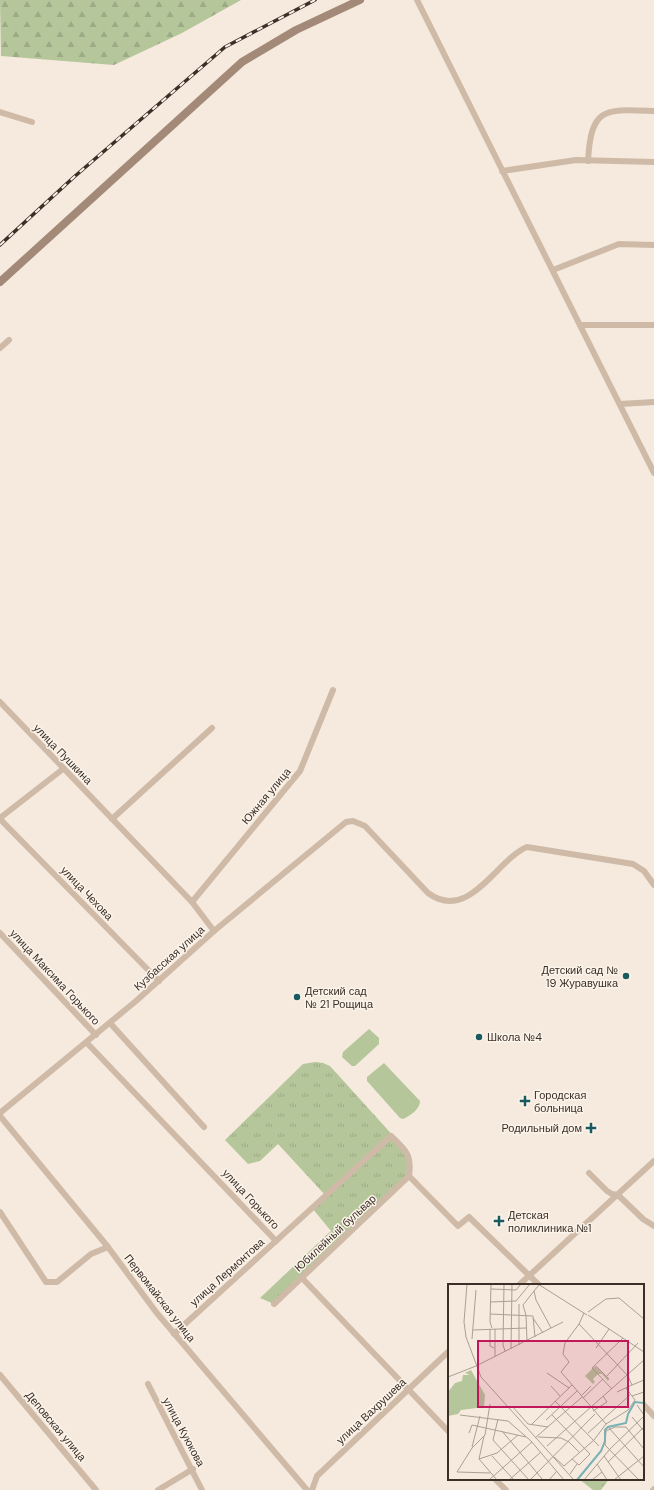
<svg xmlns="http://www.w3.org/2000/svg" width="654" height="1490" viewBox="0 0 654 1490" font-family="'DM Sans',sans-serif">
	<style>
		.grass { fill: url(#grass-tufts) }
		.forest { fill: url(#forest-firs) }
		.garden { fill: #b6c69b }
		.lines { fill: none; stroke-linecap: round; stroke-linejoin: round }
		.street { stroke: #cfbaa7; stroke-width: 6 }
		.secondary { stroke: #a38978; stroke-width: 8 }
		.rail-casing { stroke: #3b2f28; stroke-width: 3.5 }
		.rail { stroke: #fcf4ea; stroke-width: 2; stroke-dasharray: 6; stroke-linecap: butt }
		.poi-dot { fill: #195a61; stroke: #fcf4ea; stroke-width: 1.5 }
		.labels { text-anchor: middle; stroke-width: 3; stroke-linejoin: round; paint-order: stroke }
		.street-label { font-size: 11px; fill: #3b2f28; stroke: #fcf4ea }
		.poi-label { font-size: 11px; fill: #3b2f28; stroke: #fcf4ea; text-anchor: start }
		.inset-river { fill: none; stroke: #79b1b5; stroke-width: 2 }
		.inset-road { fill: none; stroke: #ab9f95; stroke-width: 1 }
		.view { fill: #c2185b; fill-opacity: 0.15; stroke: #c2185b; stroke-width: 2 }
		.inset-edge { fill: none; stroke: #3b2f28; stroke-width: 2 }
	</style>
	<defs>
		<pattern id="grass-tufts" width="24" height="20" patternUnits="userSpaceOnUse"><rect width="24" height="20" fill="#b6c69b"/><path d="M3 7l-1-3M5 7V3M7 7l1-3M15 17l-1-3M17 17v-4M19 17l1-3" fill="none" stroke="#9daa86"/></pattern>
		<pattern id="forest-firs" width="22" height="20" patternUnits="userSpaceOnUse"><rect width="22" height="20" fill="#b6c69b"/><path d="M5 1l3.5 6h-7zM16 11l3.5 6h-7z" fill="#9daa86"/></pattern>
	</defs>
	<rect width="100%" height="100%" fill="#f5eadd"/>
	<g class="grass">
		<path d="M 315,1062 L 323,1063 L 330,1066 L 406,1150 L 409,1176 L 274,1304 L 260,1298 L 331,1231 L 312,1208 L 326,1196 L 278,1144 L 260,1161 L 248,1164 L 225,1140 L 303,1064 Z"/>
		<path d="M 579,1479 L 609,1479 L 601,1490 L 593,1490 Z"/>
	</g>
	<path class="forest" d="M 0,0 L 241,0 L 182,33 L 114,65 L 1,56 Z"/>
	<g class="garden">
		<path d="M 369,1029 L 379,1038 L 379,1044 L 355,1066 L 352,1066 L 342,1057 L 343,1052 Z"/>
		<path d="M 384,1063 L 420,1101 C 420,1109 410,1116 403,1119 L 400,1118 L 367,1081 L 367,1077 Z"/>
	</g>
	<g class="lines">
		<g class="street">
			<path d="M 417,0 L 654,473"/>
			<path d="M 0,112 L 32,122"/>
			<path d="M 588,161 C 591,106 605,109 654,111"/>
			<path d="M 502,171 L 576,160 L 654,162"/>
			<path d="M 553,270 L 619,244 L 654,245"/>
			<path d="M 580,325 L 654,325"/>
			<path d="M 0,348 L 9,340"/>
			<path d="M 620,404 L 654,402"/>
			<path d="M 0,702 L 192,902 L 214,931"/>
			<path d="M 0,818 L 63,769"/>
			<path d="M 0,819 L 159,981"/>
			<path d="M 112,819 L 212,728"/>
			<path d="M 192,902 L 300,771 L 333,690"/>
			<path d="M 0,933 L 96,1035"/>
			<path d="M 110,1023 L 204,1127"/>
			<path d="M 87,1043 L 276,1241"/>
			<path d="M 0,1113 L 136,1001 L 214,931 L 346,822 L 353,821 L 365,826 L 428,893 C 469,923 496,860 527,847 L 633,864 L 644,871 L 654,885"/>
			<path d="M 0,1116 L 108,1247 L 156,1312 L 307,1490"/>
			<path d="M 589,1173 L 607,1191 L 612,1194 L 618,1195 L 643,1219 L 654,1226"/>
			<path d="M 409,1176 L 458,1226 L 469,1217 L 539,1285"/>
			<path d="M 0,1212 L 46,1282 L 57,1282 L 91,1254 L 108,1247"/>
			<path d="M 302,1278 L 449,1432"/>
			<path d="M 519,1285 L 654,1161"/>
			<path d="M 274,1304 L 409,1176"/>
			<path d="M 174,1334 L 391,1136 C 406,1150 412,1155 409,1176"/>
			<path d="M 0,1375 L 96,1490"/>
			<path d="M 148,1384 L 202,1490"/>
			<path d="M 643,1404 L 654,1416"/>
			<path d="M 495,1479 L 506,1490"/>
			<path d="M 158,1490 L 193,1469"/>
			<path d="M 312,1490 L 317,1476 L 449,1351"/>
			<path d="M 653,1490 L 654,1489"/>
		</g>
		<path class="secondary" d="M 0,282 L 242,62 L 296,30 L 360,0"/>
		<defs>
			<path id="rail" d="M 0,245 L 74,177 L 225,47 L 315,0"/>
		</defs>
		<use href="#rail" class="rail-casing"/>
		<use href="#rail" class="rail"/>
	</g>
	<g class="poi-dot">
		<circle cx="626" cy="976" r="4"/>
		<circle cx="297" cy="997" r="4"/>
		<circle cx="479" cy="1037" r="4"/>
		<path d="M523 1095h4v4h4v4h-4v4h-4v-4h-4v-4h4z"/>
		<path d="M589 1122h4v4h4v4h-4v4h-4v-4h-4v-4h4z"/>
		<path d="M497 1215h4v4h4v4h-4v4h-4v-4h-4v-4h4z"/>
	</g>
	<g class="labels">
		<g class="street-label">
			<text transform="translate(63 754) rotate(46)" y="4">улица Пушкина</text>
			<text transform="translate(266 796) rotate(-50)" y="4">Южная улица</text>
			<text transform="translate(87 893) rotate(46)" y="4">улица Чехова</text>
			<text transform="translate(169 958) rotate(-42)" y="4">Кузбасская улица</text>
			<text transform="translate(55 977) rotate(47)" y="4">улица Максима Горького</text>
			<text transform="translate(251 1199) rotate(47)" y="4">улица Горького</text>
			<text transform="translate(335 1233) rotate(-43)" y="4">Юбилейный бульвар</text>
			<text transform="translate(227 1272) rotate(-42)" y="4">улица Лермонтова</text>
			<text transform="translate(160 1298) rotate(52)" y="4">Первомайская улица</text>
			<text transform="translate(371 1411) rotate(-43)" y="4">улица Вахрушева</text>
			<text transform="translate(56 1426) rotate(50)" y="4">Деповская улица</text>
			<text transform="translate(184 1432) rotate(62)" y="4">улица Куюкова</text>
		</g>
		<g class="poi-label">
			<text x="618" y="974" text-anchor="end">Детский сад №<tspan x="618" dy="13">19 Журавушка</tspan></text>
			<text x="305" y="995">Детский сад<tspan x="305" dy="13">№ 21 Рощица</tspan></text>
			<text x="487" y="1041">Школа №4</text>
			<text x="534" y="1099">Городская<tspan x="534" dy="13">больница</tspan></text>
			<text x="582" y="1132" text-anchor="end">Родильный дом</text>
			<text x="508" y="1219">Детская<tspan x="508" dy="13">поликлиника №1</tspan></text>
		</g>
	</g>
	<g transform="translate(448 1284)">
		<rect width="196" height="196" fill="#f5eadd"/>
		<path d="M 147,82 L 161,95 L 160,97 L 154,90 L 150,90 L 145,95 L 147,98 L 145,100 L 137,92 Z" fill="#b6c69b"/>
		<path d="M 23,86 L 37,111 L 36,123 L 13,126 L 10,130 L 0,132 L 0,108 L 7,99 L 14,97 L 15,91 L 22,91 L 17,89 Z" fill="#b6c69b"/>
		<path class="inset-river" d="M 129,196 L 153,167 L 157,157 L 157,146 L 160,143 L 178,139 L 180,130 L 187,118 L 196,119"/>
		<path class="inset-road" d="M 19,0 L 16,38 L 18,53 L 33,93 L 126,196M 43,0 L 42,38 L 44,44M 56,0 L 55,61 L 57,67M 90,0 L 139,31M 43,5 L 68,6 L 73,0M 68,17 L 82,0M 42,18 L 68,17M 75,21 L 78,31 L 79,57M 75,21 L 86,7M 140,28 L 158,15 L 171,14 L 196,35M 136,29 L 131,40 L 180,92 L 184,101 L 169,108M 42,30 L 85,32 L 87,53M 140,31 L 196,68M 85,34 L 95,49M 131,40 L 117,59 L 115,70 L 121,78 L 113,88 L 158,140M 103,44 L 115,38M 42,45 L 42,62 L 46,64M 25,46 L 78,44M 24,55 L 28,6M 71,61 L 71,20M 148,64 L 161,45M 63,65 L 64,0M 47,72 L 47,45M 148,82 L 161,95M 99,89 L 121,104M 0,93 L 28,82 L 103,44 L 88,16 L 86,7 L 91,1M 158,93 L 190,59M 184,101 L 196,96M 103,102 L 112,112M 178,104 L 187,116M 164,105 L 144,84 L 175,54M 133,112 L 143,102M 184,112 L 196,108M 135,114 L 155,95M 107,117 L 151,162M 189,121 L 196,131M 64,122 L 80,140 L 100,143M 145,127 L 159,118 L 155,112M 12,131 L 60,137 L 83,157 L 116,196M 104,131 L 142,170 L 131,181 L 124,175M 184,133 L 196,147M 50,135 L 45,156 L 81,196M 98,136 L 129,107M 84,140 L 124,101M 161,144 L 196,183M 54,147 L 95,196M 21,149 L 24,141 L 78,153M 140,149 L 182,111M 90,153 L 113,154 L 121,158 L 131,168M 87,154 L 134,113M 99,162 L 196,76M 24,163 L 32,132M 44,172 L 66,196M 156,172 L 173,196M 106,173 L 116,182 L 146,156 L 158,140 L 180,126 L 187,116M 31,175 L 49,169 L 70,151M 31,175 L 49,196M 31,175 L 36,152M 160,178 L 196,143M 149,180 L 159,196M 42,189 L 9,188 L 24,164 L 37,151 L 42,120M 122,190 L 129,180M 41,196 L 84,158M 61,196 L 93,168M 82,196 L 147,130M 101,196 L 109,187M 136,196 L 162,165 L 196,132M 144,196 L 154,188M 166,196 L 196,172M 191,196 L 157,161 L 158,147 L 167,143 L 178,143 L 196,165"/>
		<path class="view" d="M 30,57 L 180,57 L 180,123 L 30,123 Z"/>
		<rect width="196" height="196" class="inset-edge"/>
	</g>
</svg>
